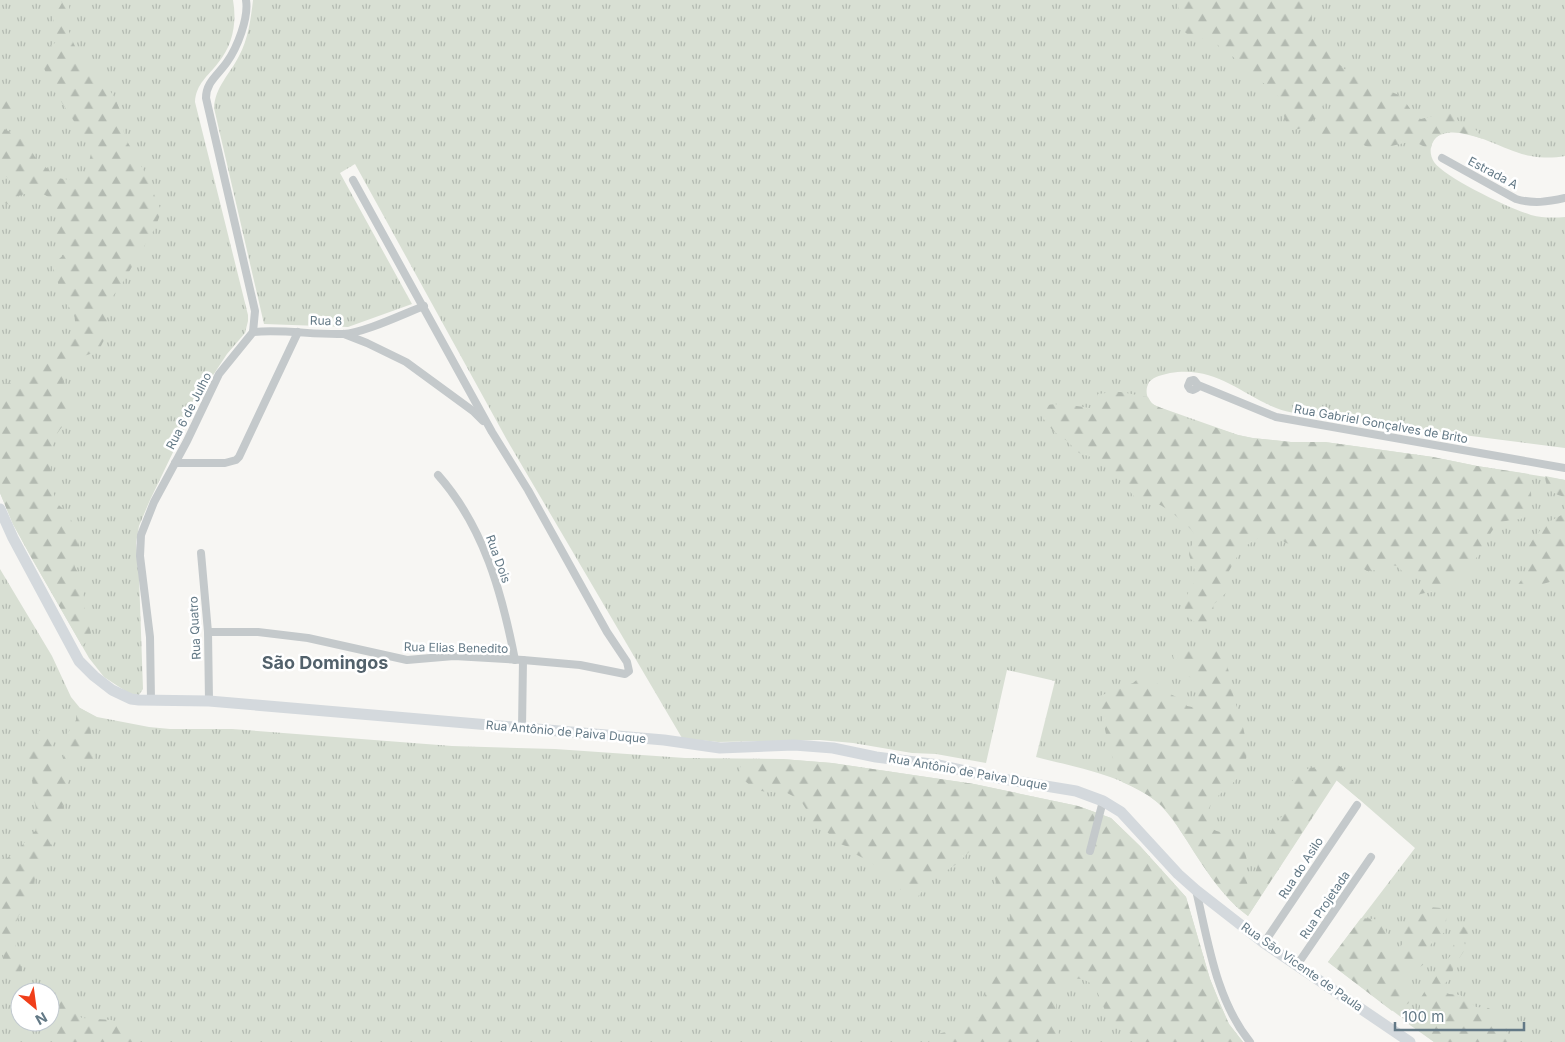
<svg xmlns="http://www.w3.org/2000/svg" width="1565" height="1042" viewBox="0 0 1565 1042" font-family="Inter,sans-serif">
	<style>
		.grass { fill: url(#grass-tufts); fill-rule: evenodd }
		.forest { fill: url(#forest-firs) }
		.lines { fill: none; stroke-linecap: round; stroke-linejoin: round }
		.street { stroke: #c4c9cb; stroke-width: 8 }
		.secondary { stroke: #d4d9dd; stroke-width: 11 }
		.labels { text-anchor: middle; stroke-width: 5; stroke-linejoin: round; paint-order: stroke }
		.street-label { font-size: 12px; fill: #637986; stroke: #fff }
		.district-label { font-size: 18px; font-weight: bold; fill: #52616b; stroke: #fff }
	</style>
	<defs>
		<pattern id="grass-tufts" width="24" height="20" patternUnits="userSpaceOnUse" patternTransform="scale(1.25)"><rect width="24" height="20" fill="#d8dfd3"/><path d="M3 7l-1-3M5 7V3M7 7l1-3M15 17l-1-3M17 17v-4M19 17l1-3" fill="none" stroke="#b3bab1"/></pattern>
		<pattern id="forest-firs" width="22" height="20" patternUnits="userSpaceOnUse" patternTransform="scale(1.25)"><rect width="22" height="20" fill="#d8dfd3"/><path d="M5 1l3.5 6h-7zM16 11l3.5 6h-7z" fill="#b3bab1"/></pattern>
	</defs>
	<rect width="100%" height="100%" fill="#f7f6f3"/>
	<g class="grass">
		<path d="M 0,0 L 233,0 C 237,22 233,45 218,63 C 208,76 196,84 195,102 L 248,315 L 248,321 L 245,333 L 227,354 L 202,392 L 150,500 L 139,526 L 136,543 L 139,576 L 143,689 L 139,695 L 133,696 L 104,677 L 89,658 L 31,557 L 13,524 L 0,493 Z"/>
		<path d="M 253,0 L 1565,0 L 1565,156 C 1554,158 1542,158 1531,156 C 1506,152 1466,125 1443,134 C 1436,136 1432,140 1431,147 C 1430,152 1431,157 1434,162 C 1445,178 1511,209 1531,215 C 1542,218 1554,218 1565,217 L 1565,448 L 1299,414 C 1291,412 1283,411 1276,408 C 1237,392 1216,366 1170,373 C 1162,375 1155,376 1149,382 C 1144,392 1147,401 1156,406 L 1238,435 L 1253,438 L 1291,442 L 1325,442 L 1433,457 L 1477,466 L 1565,480 L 1565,1042 L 1434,1042 L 1328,962 L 1415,848 L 1337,780 L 1248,916 C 1222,897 1205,869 1188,842 C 1179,829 1170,814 1158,803 C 1128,776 1074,767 1036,757 L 1055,681 L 1007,670 L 986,763 L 936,754 L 912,753 L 853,743 L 820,740 L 718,742 L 682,738 L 507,440 L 355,164 L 340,173 L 412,304 L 348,327 L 264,324 L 214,108 C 215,87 230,74 239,56 C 248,40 251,18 253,0 Z"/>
		<path d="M 0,569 L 52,656 L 71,697 L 80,708 L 97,717 L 149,727 L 170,729 L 232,729 L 452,746 L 555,749 L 685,758 L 782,759 L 832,763 L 974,784 L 1078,806 L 1111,818 L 1140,846 L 1186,897 L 1210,979 L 1221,1006 L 1229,1024 L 1243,1042 L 0,1042 ZM 20,992 L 50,992 L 50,1022 L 20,1022 Z"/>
	</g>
	<g class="forest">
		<path d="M 61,0 L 70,0 L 69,7 L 70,19 L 68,29 L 73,42 L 83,63 L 101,78 L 115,98 L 122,115 L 124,133 L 127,141 L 144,171 L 160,208 L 160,215 L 155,228 L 123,282 L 106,306 L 108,332 L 100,348 L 90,354 L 63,363 C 65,370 63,375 64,382 C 66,392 72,396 72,407 C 71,418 60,428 55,437 C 50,447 50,475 52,486 C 53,491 55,500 58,504 C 60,507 64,509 66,512 C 68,513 78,533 78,535 C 82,556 64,558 82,577 L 85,611 L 91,633 L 89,639 L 82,646 L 31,557 L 13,524 L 0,493 L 0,384 C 20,384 33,373 47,360 C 60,350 75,339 75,321 C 75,310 67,306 61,298 C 58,294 59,288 58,283 C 54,267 48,267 65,254 C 60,250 57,244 56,237 C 54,230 57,224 57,218 C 56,198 44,189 25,194 C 17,196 13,198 12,206 L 0,201 L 0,192 L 13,188 L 13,185 L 0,168 L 0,127 L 23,138 L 35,157 L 57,178 L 78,181 L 86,176 L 92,149 L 55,92 L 41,62 L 41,52 L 44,49 L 55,43 L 57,38 L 53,18 L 62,3 Z"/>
		<path d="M 1175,0 L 1305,0 L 1312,6 L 1311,29 L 1314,35 L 1342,67 L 1352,75 L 1401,96 L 1416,117 L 1421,119 L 1447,112 L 1452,114 L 1460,123 L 1466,124 L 1476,130 L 1483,139 C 1466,134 1436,123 1431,148 L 1425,147 L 1413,141 L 1374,150 C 1350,139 1343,127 1320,148 L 1318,131 C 1328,122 1333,109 1336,97 L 1327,94 C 1321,113 1311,130 1290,130 C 1280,115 1287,103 1271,88 C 1257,75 1245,88 1241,63 C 1232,57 1218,43 1208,40 C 1200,38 1189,38 1183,30 C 1177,21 1182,9 1175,0 Z"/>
		<path d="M 0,86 L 10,94 L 13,104 L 11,109 L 0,115 Z"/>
		<path d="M 1113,392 L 1121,392 L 1148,397 L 1152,404 L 1180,416 L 1238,435 L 1252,438 L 1291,442 L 1325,442 L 1433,457 L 1477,466 L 1529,474 C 1530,485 1537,515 1520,519 C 1511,521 1503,519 1495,527 C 1490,533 1487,540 1483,547 C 1473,564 1460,583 1441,590 C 1436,592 1430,592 1425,593 C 1419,594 1413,597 1407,599 L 1421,584 L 1422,578 L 1421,574 L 1403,572 L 1397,566 L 1391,565 L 1377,570 L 1367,571 L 1336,552 L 1323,548 L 1297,546 L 1286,543 L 1276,536 L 1268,537 L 1257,539 L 1242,548 L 1229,571 L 1227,592 L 1213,605 L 1216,626 C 1211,630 1208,628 1202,626 C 1186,618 1180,611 1188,593 C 1191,588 1194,584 1195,579 C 1197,567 1189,560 1189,553 C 1189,545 1199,541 1193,532 C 1189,526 1167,508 1160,505 C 1153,503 1146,505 1138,501 L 1108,466 L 1100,460 L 1079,453 L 1067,441 L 1053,431 L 1039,413 L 1039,408 C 1050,400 1083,407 1096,409 L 1095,403 L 1098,394 Z"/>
		<path d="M 1545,476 L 1565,480 L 1565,497 C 1553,494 1546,490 1545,476 Z"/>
		<path d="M 1565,513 L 1565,574 C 1550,585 1532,586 1514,590 L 1528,571 L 1526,557 L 1528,548 L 1532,541 L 1545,524 Z"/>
		<path d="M 1185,648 C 1195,648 1209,645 1218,652 C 1231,663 1229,680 1233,694 C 1239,717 1251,741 1245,765 C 1240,786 1208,794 1207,817 C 1207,837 1229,829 1238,838 C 1243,843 1247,857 1247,863 C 1248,871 1244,877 1248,885 L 1252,881 L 1258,865 L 1257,858 L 1260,852 L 1275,824 L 1287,811 L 1290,802 L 1289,787 L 1292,781 L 1299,774 L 1309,768 L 1338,765 L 1349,773 L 1353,783 L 1360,791 L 1359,799 L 1336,780 L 1248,916 C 1222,896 1204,868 1187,841 C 1178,827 1169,811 1156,801 C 1145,793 1134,787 1122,782 L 1109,748 L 1101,711 L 1096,701 L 1097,697 L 1133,683 L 1146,672 C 1156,683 1168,696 1183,699 L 1187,706 L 1192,707 L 1198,703 C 1202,672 1175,676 1173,655 L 1177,650 Z"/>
		<path d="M 80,708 L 94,716 C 87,729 94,734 90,747 L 95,755 L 95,758 L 89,763 L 75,763 L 70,767 L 62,819 L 54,840 L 35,876 L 33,899 L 29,905 L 19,915 L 15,925 L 16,948 L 25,982 L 32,992 L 22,992 C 8,977 3,959 0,939 L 0,856 L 4,860 L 16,852 L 36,830 L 38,823 L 38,814 L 33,797 L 32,772 L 27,755 L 28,750 L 39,731 L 43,728 L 47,726 C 58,738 47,750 54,762 L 61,763 L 64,760 L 64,739 L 76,720 L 76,715 Z"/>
		<path d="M 745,759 L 782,759 L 832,763 L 974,784 L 1078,806 L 1111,818 L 1140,846 L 1186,897 L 1210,979 L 1221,1006 L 1229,1024 L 1243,1042 L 1132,1042 L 1132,1035 C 1122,1028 1112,1022 1106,1012 C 1101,1003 1099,991 1091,984 C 1087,980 1080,978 1073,979 C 1048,985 1058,1025 1060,1042 L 928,1042 C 939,1029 953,1033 967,1027 C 982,1019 982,1002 988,987 C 989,983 993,979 996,974 C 999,969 1002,963 1004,957 L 1000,941 L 1008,928 L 1010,916 L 1001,890 L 997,885 L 990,860 L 983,851 L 975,846 L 958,863 L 931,881 L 915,900 L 908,893 L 900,889 L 887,875 L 869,861 L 855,854 L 849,847 L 840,844 L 827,832 L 813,824 L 806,809 L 801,801 L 793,796 L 787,793 L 760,791 L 752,787 L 745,781 L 740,772 L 740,768 Z"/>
		<path d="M 1429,907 L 1441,908 L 1447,912 L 1445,932 C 1437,937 1430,943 1427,952 C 1425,957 1427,960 1424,964 C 1418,970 1404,971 1403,981 C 1402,988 1408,994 1410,1000 L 1408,1004 L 1397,1006 L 1392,1011 L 1328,962 L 1361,918 L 1374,919 L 1384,924 L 1387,934 L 1378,941 L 1376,949 L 1379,951 L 1388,953 C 1409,944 1401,944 1403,927 L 1415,918 L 1422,909 Z"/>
		<path d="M 1463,926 L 1469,931 L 1468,936 L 1463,938 L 1466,948 L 1454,966 L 1451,978 L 1444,984 L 1444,991 L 1449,994 L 1460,995 L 1476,1007 L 1489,1008 L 1506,1030 L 1511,1042 L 1434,1042 L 1407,1023 L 1421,1024 L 1427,1022 L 1420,1010 L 1420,999 L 1430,983 L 1451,955 L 1453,946 L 1458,938 L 1459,930 Z"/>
		<path d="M 67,995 L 72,998 L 78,1015 L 82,1018 L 111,1020 L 131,1025 L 132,1042 L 53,1042 L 46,1022 L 50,1022 L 50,1006 L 60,996 Z"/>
	</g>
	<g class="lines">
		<g class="street">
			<path d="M 1442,158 L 1516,199 C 1533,204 1548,202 1565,198"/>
			<path d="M 253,332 C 283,329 313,335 343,334 C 364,333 403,314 424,306"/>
			<path d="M 344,334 L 367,343 L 406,362 L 473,411 L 483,421"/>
			<path d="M 1198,385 L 1197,388 L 1193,390 L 1190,389 L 1188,386 L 1190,381 L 1194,380 L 1198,385 L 1276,417 L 1565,468"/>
			<path d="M 175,463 L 225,463 L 236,460 L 239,457 L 298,332"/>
			<path d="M 438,475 C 484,527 502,593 515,660"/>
			<path d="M 201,553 L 208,632 L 209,701"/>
			<path d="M 208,632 L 258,632 L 308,638 L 407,660 L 454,656 L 523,660 L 580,665 L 625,674 L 629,671 L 627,662 L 607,632 L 528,490 L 492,432 L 353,180"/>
			<path d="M 151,700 L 150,637 L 140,556 L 141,535 L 154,502 L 187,441 L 219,374 L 253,332 L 255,311 L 206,98 C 206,82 218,75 227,62 C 237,48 249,18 246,0"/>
			<path d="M 522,728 L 523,660"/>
			<path d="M 1090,851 L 1103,801"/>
			<path d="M 1196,890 C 1208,941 1216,1000 1250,1042"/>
			<path d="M 1264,943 L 1357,805"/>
			<path d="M 1297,965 L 1371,857"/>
		</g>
		<path class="secondary" d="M 0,509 L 13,538 L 79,661 L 94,676 L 112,690 L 131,699 L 139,700 L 209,701 L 664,740 L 720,748 L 794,745 L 833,748 L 876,757 L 939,765 L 997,778 L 1076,791 L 1103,801 L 1121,812 L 1178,874 L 1196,890 L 1264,943 L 1410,1042"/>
	</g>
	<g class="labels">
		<g class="street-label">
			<text transform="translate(1493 173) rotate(28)" y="4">Estrada A</text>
			<text transform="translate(326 321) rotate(1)" y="4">Rua 8</text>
			<text transform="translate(189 411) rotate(-63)" y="4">Rua 6 de Julho</text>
			<text transform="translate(1381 424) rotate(10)" y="4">Rua Gabriel Gonçalves de Brito</text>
			<text transform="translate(498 559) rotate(70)" y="4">Rua Dois</text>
			<text transform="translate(195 628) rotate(-93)" y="4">Rua Quatro</text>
			<text transform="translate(456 648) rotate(1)" y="4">Rua Elias Benedito</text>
			<text transform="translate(566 732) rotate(5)" y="4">Rua Antônio de Paiva Duque</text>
			<text transform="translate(968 772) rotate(10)" y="4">Rua Antônio de Paiva Duque</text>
			<text transform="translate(1301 868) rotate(-57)" y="4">Rua do Asilo</text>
			<text transform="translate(1325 905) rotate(-56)" y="4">Rua Projetada</text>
			<text transform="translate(1302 967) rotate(35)" y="4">Rua São Vicente de Paula</text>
		</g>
		<g class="district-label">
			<text x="325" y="669">São Domingos</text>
		</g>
	</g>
	<g transform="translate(35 1007) rotate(151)"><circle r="24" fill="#ffffff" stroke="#c1c9cf"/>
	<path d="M0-4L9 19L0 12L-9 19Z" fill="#f03e19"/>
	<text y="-8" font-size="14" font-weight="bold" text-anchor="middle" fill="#637986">N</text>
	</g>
	<path d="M1395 1022v8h129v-8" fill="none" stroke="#637986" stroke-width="2.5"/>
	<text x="1402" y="1022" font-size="15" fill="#637986" stroke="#ffffff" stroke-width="4" paint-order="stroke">100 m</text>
</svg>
